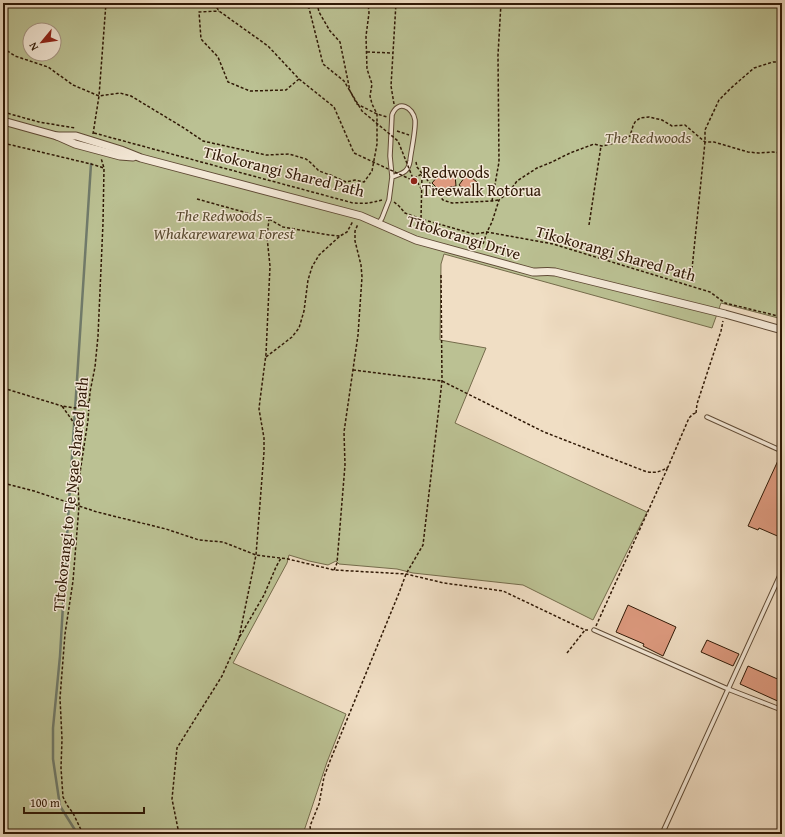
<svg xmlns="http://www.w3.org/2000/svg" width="785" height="837" viewBox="0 0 785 837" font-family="'Gentium Book Plus',serif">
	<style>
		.green { fill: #bbc193; stroke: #756c4c; fill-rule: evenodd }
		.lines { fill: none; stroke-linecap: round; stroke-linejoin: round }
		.stream { stroke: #707b6b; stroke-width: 2.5 }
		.building { fill: #de9a7f; stroke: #2f1805 }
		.service-casing { stroke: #5f4a35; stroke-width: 5.5 }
		.minor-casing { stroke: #5f4a35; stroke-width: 9 }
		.path { stroke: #2f1805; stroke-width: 1.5; stroke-dasharray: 3 2; stroke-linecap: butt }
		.service { stroke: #f5ead9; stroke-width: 3.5 }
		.minor { stroke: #f5ead9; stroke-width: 7 }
		.path-bridge { stroke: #2f1805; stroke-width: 1.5; stroke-dasharray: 3 2; stroke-linecap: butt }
		.poi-dot { fill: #8f2418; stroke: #f5ead9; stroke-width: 1.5 }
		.labels { text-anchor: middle; stroke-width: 3; stroke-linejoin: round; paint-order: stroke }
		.park-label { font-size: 16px; font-style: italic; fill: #594b30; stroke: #f5ead9 }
		.street-label { font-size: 16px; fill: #2f1805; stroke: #f5ead9 }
		.poi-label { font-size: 16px; fill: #2f1805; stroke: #f5ead9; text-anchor: start }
	</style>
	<rect width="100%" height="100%" fill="#f0dec4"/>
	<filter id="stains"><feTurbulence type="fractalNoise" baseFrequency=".005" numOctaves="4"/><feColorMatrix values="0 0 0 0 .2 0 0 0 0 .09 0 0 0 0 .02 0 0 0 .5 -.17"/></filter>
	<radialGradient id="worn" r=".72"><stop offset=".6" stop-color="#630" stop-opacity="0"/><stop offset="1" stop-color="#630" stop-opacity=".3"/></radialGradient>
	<path class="green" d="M 3,3 L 782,3 L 782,319 L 721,303 L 712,328 L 444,254 L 441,264 L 440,340 L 486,348 L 455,423 L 647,512 L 593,620 L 523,585 L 413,573 L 397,569 L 339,564 L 336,561 L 328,565 L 309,561 L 289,555 L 287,563 L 233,663 L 346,714 L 327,762 L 303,834 L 3,834 ZM 30,30 L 54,30 L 54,54 L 30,54 Z"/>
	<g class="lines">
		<path class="stream" d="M 75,830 L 60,806 L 53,759 L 53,728 L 60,656 L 69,503 L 91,164"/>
	</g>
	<g class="building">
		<path d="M 444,169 L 455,175 L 456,186 L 446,188 L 442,193 L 432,183 Z"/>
		<path d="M 467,174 L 477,182 L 469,193 L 459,185 Z"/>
		<path d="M 781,454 L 782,454 L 782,538 L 759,528 L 758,530 L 748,526 Z"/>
		<path d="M 628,605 L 676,627 L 663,656 L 643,646 L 644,644 L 616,632 Z"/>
		<path d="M 707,640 L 739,654 L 733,666 L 701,652 Z"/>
		<path d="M 748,666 L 782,681 L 782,703 L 740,684 Z"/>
	</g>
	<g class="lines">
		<defs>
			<g id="service">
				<path d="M 379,223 L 382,218 L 389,200 L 392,177 L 390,156 L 392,115 C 398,99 413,107 415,120 C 416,130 411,151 410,161 C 408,173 402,173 392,177"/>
				<path d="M 707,417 L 782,451"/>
				<path d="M 594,630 L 728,689 L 782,710"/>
				<path d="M 662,834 L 782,571"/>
			</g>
			<g id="minor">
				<path d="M 3,121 L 57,136 L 75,144 L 120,156 L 133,157"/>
				<path d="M 57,136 L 76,136 L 121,150 L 141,158 L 361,216 L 416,240 L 533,272 C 541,272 548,271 555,272 L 725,314 L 782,330"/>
			</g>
		</defs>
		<use href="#service" class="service-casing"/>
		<use href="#minor" class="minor-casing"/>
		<g class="path">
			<path d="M 214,3 L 219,11 L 268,46 L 299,79 L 286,90 L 250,91 L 228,82 L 218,57 L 201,39 L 199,12 L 219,11"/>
			<path d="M 317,3 L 319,12 L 330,31 L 340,42 L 350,91 L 357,104 L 377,114 L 387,117"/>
			<path d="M 3,48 L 15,56 L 48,67 L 73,85 L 99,96 L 120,93 L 131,96 L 184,128 L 203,141 L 266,155 L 289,154 L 306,159 L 311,163 L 319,171 L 333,176 L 346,182 L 355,180 L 364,182 L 372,171 L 377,144 L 377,114 L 372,104 L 370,96 L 372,84 L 367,69 L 366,36 L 369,13 L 368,3"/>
			<path d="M 367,52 L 393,53"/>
			<path d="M 394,104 L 391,86 L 396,3"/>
			<path d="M 3,112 L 39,122 L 75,128"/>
			<path d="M 397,131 L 409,135"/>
			<path d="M 94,133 L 353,203 C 367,204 370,203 382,200"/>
			<path d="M 93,134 L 99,96 L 106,3"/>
			<path d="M 3,143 L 91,164 L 104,168"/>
			<path d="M 416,162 L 417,167 L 443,200 L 452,203 L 492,201 L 499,200"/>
			<path d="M 414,178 L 422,174 L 421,219"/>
			<path d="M 415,178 L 422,190"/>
			<path d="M 197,199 L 269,219 L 283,227 L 329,235 L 340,236"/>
			<path d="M 492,201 L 499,162 L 498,55 L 501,3"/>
			<path d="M 394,202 L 399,206 L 405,213 L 421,219 L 474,234 L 487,232 L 553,244 L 710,292 L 725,303 L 782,317"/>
			<path d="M 589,225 L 601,146"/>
			<path d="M 483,244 L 487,232 L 492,222 L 499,200 L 509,192 L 517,181 L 537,168 L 552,162 L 570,153 L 594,144 L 602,146 L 611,144 L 630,136 L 633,126 L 635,122 L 640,118 L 649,117 L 662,120 L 672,126 L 685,125 L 705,142 L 714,142 L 748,152 L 758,153 L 773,152 L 782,153"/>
			<path d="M 692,269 L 705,142 L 705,130 L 719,100 L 731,88 L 754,68 L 773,62 L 782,62"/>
			<path d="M 266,357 L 292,337 L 299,328 L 304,311 L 308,280 L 312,267 L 319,255 L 340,236 L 347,232 L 353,221"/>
			<path d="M 353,370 L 442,381 L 544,432 L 647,472 C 656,473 660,472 668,467 L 689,418 L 693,414 L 696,413"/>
			<path d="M 3,388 L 62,406"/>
			<path d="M 696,413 L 697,404 L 721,331 L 723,321"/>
			<path d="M 83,449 L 74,423 L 62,406 L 75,408 L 89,402"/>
			<path d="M 3,483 L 34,491 L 97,512 L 166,529 L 199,540 L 223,542 L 256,555 L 288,559 L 334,570 L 406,574 L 444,583 L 503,591 L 585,630 L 588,630"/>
			<path d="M 334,570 L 337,563 L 345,465 L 344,432 L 358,335 L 362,277 L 361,265 L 355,241 L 355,231 L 358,224"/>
			<path d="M 596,626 L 668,467"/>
			<path d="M 239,638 L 256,555 L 264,452 L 264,438 L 259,409 L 260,400 L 266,354 L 270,266 L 267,237 L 269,219"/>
			<path d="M 567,653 L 585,630"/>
			<path d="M 83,834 L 73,813 L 67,805 L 63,797 L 61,768 L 62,739 L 60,698 L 65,634 L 73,581 L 79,506 L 78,486 L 88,420 L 90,392 L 95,367 L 98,336 L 103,223 L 104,168 L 101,158"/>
			<path d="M 179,834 L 172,799 L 177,748 L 222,676 L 239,638 L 264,595 L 276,567 L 281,558"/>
			<path d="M 311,834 L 310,826 L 319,804 L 324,777 L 330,761 L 399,593 L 406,574 L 423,545 L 442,381 L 441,275"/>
		</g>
		<use href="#service" class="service"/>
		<use href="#minor" class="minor"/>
		<g class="path-bridge">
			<path d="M 298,3 L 309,8 L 323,64 L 344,81 L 362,111 L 398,141 L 414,181"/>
			<path d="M 299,79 L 334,107 L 354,153 L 414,181"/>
			<path d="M 411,181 L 411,183 L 413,185 L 416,183 L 416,180"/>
		</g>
	</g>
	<circle class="poi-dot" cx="414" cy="181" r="4"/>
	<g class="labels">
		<g class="park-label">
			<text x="648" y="143">The Redwoods</text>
			<text x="224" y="221">The Redwoods –<tspan x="224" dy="18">Whakarewarewa Forest</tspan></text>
		</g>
		<g class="street-label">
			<text transform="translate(284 171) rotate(14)" y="6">Tikokorangi Shared Path</text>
			<text transform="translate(464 237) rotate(17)" y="6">Tītokorangi Drive</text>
			<text transform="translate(616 253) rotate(16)" y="6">Tikokorangi Shared Path</text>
			<text transform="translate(70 494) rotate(-84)" y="6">Tītokorangi to Te Ngae shared path</text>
		</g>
		<g class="poi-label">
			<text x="422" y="178">Redwoods<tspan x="422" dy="18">Treewalk Rotorua</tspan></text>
		</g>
	</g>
	<rect width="785" height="837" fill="none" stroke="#f0dec4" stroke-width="16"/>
	<rect x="4" y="4" width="777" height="829" fill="none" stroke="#2f1805" stroke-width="2"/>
	<rect x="8" y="8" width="769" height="821" fill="none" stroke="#2f1805"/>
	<g transform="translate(42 42) rotate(241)"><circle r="19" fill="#f5ead9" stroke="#a69684"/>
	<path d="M0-3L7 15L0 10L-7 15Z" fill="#8f2418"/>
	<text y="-6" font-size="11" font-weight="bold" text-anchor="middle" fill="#2f1805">N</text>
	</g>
	<path d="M24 807v6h120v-6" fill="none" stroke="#2f1805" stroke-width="2"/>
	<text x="30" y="807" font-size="12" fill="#2f1805" stroke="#f5ead9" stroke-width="3" paint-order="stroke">100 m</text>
	<rect width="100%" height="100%" filter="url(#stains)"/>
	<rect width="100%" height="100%" fill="url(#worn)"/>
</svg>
